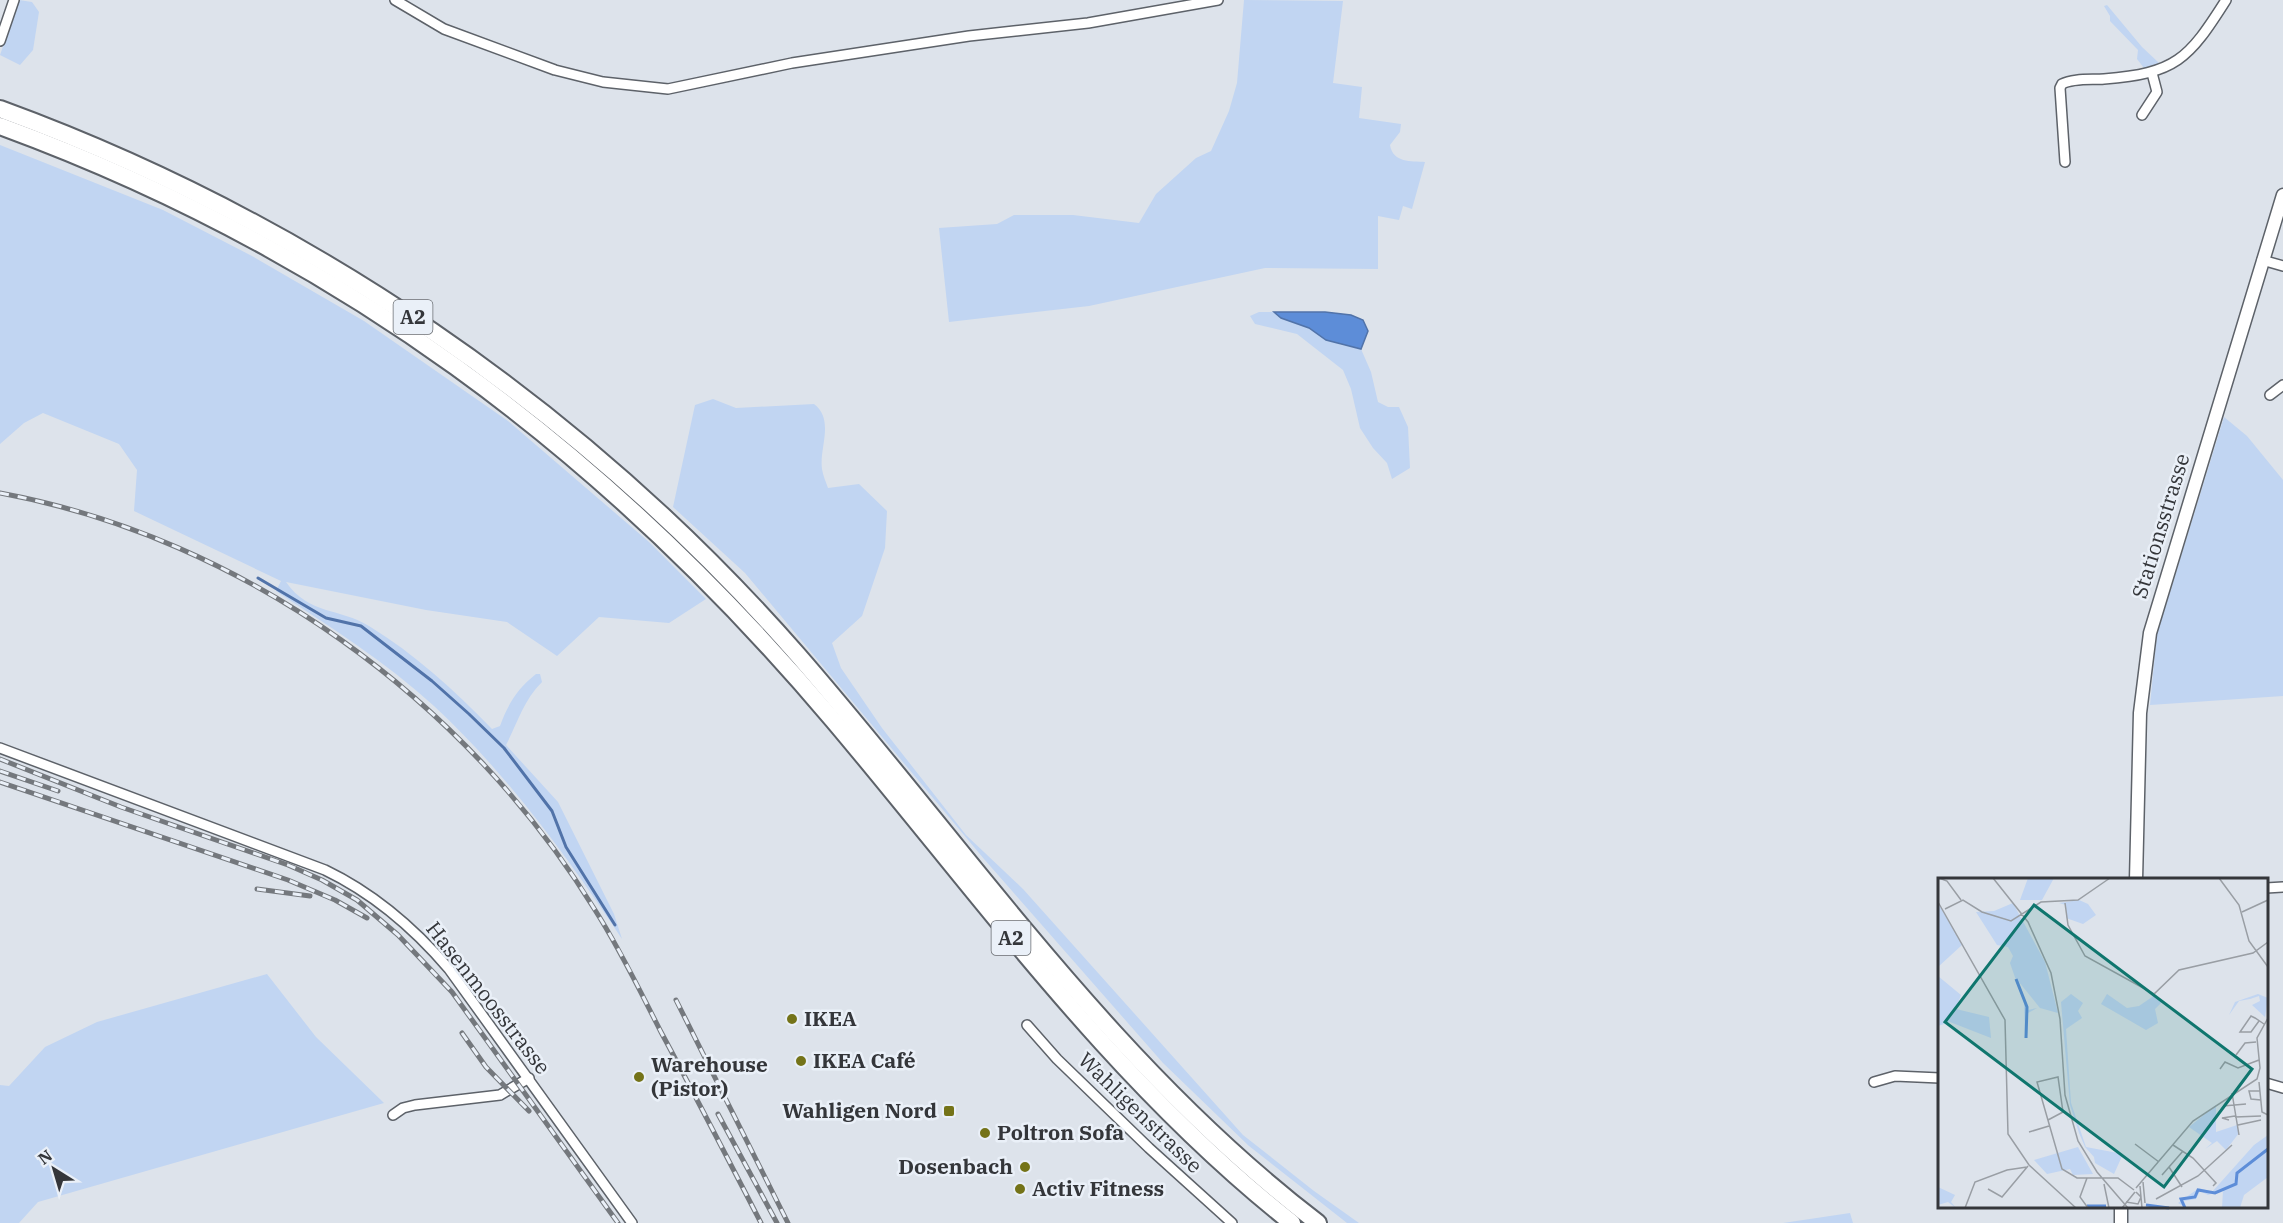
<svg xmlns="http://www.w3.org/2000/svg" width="2283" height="1223" viewBox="0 0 2283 1223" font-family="'IBM Plex Serif',serif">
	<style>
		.green { fill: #c1d5f2 }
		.water { fill: #5d8dd8; stroke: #5173a9; stroke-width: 1.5 }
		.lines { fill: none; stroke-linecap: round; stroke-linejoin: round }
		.stream { stroke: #5173a9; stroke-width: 3 }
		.street-casing { stroke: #5d6269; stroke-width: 12 }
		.secondary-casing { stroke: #5d6269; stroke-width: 15 }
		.highway-casing { stroke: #5d6269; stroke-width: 20 }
		.street { stroke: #fff; stroke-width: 9 }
		.secondary { stroke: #fff; stroke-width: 12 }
		.highway { stroke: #fff; stroke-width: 16 }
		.rail-casing { stroke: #74787d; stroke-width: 5 }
		.rail { stroke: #eaf0f8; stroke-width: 3; stroke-dasharray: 9; stroke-linecap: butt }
		.poi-dot { fill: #747318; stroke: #eaf0f8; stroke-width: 2 }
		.labels { text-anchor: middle; stroke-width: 5; stroke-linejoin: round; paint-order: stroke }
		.shield { fill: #eaf0f8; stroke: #6b6e73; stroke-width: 1.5 }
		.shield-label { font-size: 20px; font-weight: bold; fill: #34363a }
		.street-label { font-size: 21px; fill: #34363a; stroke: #eaf0f8 }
		.poi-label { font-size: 21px; font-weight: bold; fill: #34363a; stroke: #eaf0f8; text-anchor: start }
		.inset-river { fill: none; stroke: #5d8dd8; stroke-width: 3 }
		.inset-road { fill: none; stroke: #999ea4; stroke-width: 1.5 }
		.view { fill: #0f766e; fill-opacity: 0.15; stroke: #0f766e; stroke-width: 3 }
		.inset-edge { fill: none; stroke: #34363a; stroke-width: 3 }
	</style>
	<rect width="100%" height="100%" fill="#dde3eb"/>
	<g class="green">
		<path d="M 19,0 L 32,2 L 39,12 L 33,50 L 20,65 L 0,55 Z"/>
		<path d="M 1244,0 L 1343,1 L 1333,83 L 1362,87 L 1359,118 L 1401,124 L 1400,132 L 1390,145 C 1393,163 1411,161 1425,162 L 1412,209 L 1403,206 L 1399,220 L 1378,216 L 1378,269 L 1265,268 L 1089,306 L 949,322 L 939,228 L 997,224 L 1014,215 L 1073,215 L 1139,223 L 1156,194 L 1196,158 L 1211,151 L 1229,111 L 1237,83 Z"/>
		<path d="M 2107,5 L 2142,47 L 2159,63 L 2144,68 L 2137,59 L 2138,50 L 2110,21 L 2110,16 L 2104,6 Z"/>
		<path d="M 0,145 L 163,210 L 252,256 L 364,321 L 508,421 L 649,542 L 706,599 L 669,623 L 599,617 L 557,656 L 507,622 L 426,610 L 286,582 C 309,615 340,608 369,626 C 415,654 455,691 492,729 L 500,726 C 508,704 517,689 536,674 L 540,674 L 542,682 C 523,701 518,722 506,745 L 558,802 L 614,914 L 622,939 C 566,855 508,775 434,706 C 386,662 330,627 276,591 L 281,581 L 134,511 L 137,470 L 119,444 L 43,413 L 24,423 L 0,444 Z"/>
		<path d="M 1259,312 L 1274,312 L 1281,318 L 1309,328 L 1317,334 L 1341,345 L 1361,349 L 1371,372 L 1378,402 L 1388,407 L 1399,407 L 1408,427 L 1410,468 L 1392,479 L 1387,463 L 1373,448 L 1360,428 L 1351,389 L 1343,370 L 1297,334 L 1255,324 L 1250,316 Z"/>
		<path d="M 713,399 L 736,408 L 814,404 C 835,420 819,448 822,469 C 823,476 826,482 828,488 L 859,484 L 887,511 L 885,548 L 862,616 L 832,643 L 841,668 L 882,728 L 966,835 L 1023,889 L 1243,1135 L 1314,1191 L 1359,1223 L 1347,1223 L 1249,1146 L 1163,1063 L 984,859 L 745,573 L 673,507 L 695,405 Z"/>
		<path d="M 2224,417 L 2247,436 L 2283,480 L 2283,696 L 2150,705 L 2157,634 Z"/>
		<path d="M 267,974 L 316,1037 L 384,1103 L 38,1202 L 19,1223 L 0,1223 L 0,1085 L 9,1086 L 45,1047 L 97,1022 Z"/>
		<path d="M 1850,1213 L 1853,1223 L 1783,1223 Z"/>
	</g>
	<path class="water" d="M 1274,312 L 1325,312 L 1351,315 L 1363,320 L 1368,331 L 1361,349 L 1326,340 L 1309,328 L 1281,318 Z"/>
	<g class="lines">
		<path class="stream" d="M 258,578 L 326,618 L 361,626 L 432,681 L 469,714 L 504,748 L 552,811 L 566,847 L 615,925"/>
		<defs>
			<g id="street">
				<path d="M 395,0 L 444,29 L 555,70 L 603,82 L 668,89 L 792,63 L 969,36 L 1088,23 L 1218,0"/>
				<path d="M 0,41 L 14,0"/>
				<path d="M 2142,115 L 2157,92 L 2152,73"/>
				<path d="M 2065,162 L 2060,88 L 2062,84 C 2073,78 2092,80 2104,79 C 2176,73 2188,60 2226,0"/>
				<path d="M 2262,260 L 2283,266"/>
				<path d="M 2270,395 L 2283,385"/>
				<path d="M 0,748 L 325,870 C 375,894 414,928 449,969 L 632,1223"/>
				<path d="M 2266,888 L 2283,887"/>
				<path d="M 1027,1025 L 1057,1059 L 1149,1148 L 1232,1223"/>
				<path d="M 1874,1082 L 1895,1076 L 1940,1078"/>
				<path d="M 2266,1083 L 2283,1088"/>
				<path d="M 393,1115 L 403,1108 L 415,1105 L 500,1095 L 529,1078"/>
			</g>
			<g id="secondary">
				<path d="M 2136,880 L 2140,713 L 2150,633 L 2283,195"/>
				<path d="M 2121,1223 L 2121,1206"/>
			</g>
			<g id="highway">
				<path d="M 0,109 C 306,221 581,408 797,654 C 966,848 1111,1065 1318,1223"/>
				<path d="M 0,126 C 336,249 603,448 833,720 C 980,894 1112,1081 1292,1223"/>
			</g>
		</defs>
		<use href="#street" class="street-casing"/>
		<use href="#secondary" class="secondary-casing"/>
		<use href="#highway" class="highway-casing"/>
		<use href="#street" class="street"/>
		<use href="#secondary" class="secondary"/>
		<use href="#highway" class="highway"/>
		<defs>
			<g id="rail">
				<path d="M 0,493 C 244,538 466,700 595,910 C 620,949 640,991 661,1032 C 695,1095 728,1159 761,1223"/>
				<path d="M 0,759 L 121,807 L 288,865 L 322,880 L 357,900 L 398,935 L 452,992 L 618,1223"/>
				<path d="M 0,771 L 58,791"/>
				<path d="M 0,782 L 288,880 L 335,900 L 367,918"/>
				<path d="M 257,889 L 310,896"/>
				<path d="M 676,1000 L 788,1223"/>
				<path d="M 462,1033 L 486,1067 L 529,1111"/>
				<path d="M 718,1114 L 777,1223"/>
			</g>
		</defs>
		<use href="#rail" class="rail-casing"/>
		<use href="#rail" class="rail"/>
	</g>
	<g class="poi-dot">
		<circle cx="792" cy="1019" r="6"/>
		<circle cx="801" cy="1061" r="6"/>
		<circle cx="639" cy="1077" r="6"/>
		<rect x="943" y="1105" width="12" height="12" rx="3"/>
		<circle cx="985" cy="1133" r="6"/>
		<circle cx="1025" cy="1167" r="6"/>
		<circle cx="1020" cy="1189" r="6"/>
	</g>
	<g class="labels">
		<g class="shield">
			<rect x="393.5" y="300" width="39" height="34" rx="4.5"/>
			<rect x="991.5" y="921" width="39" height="34" rx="4.5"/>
		</g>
		<g class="shield-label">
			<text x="413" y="324">A2</text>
			<text x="1011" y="945">A2</text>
		</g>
		<g class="street-label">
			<text transform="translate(2161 526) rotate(-73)" y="7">Stationsstrasse</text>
			<text transform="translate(488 998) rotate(52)" y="7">Hasenmoosstrasse</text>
			<text transform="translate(1140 1113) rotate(44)" y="7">Wahligenstrasse</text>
		</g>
		<g class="poi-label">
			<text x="804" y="1026">IKEA</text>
			<text x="813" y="1068">IKEA Café</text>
			<text x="651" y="1072">Warehouse<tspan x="651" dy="24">(Pistor)</tspan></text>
			<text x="937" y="1118" text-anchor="end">Wahligen Nord</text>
			<text x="997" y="1140">Poltron Sofa</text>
			<text x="1013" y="1174" text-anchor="end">Dosenbach</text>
			<text x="1032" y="1196">Activ Fitness</text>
		</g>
	</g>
	<g transform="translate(1938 878)">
		<rect width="330" height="330" fill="#dde3eb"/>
		<path d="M 90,0 L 116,0 L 104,22 L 82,22 ZM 141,22 L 150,26 L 158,37 L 145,46 L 128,40 L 128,27 L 121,25 ZM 0,25 L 24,67 L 0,89 ZM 75,25 L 107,84 L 120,135 L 102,130 L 81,104 L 90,132 L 99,130 L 90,135 L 87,161 L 86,125 L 72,85 L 75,78 L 70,69 L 59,67 L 38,34 L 56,33 ZM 0,98 L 23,117 L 18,131 L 51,139 L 53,160 L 12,144 L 0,148 ZM 133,116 L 145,125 L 140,133 L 144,140 L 128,151 L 133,225 L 148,269 L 185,276 L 176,296 L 157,285 L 156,279 L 147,269 L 141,255 L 132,227 L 123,124 ZM 169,116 L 189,130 L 201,128 L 217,117 L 224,124 L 217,131 L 220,145 L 208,152 L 163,126 ZM 320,116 L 330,120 L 327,139 L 314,127 L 322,123 L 321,118 L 312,121 L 301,123 L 291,137 L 297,124 ZM 278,227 L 278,254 L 299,247 L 301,255 L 288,272 L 279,263 L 267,271 L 274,265 L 251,249 ZM 330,257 L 330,299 L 306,317 L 302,330 L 284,330 L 285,312 L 270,317 L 262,313 L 258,321 L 246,323 L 249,330 L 240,325 L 261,310 L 274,314 L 316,267 ZM 140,269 L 155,296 L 135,297 L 132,291 L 109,296 L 96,282 ZM 0,309 L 17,317 L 13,324 L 18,330 L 10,324 L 0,327 Z" fill="#c1d5f2"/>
		<path class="inset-river" d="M 78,101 L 89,129 L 88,160M 208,327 L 231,330M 149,328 L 168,328M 247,330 L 243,321 L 257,319 L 260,312 L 277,315 L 298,306 L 299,295 L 330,271"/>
		<path class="inset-road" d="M 1,0 L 9,3 L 23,22M 55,0 L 90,44 L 113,95 L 122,141 L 127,217 L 140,263 L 159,294 L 190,330M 281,0 L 301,27 L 311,63 L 330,89M 0,24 L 67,142 L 70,256 L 91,287 L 138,330M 127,25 L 130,47 L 147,78 L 216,116 L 241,92 L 315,75 L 330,64M 7,31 L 25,22 L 44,34 L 73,43 L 103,24 L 140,22 L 172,0M 304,34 L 330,22M 321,143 L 313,154 L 302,154 L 313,138 L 317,140 L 326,146M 298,177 L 307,165 L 318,164M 282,191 L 287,184 L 300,190 L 321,182M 321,204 L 324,234 L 330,237M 322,213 L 311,213 L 313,221 L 323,222M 294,215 L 301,257M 285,228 L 308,226M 297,239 L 323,238M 110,242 L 125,234 L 120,199 L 99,204 L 124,291 L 139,300 L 180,300 L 196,312M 291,242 L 284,240 L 297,238M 300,247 L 323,242M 91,254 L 111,248M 197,266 L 221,284M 235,267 L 255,280 L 278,305 L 275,308M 231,289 L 244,309M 224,297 L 245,273M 149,300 L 142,319 L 150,330M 205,304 L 207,325M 166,306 L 171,330M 202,308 L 204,330M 198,310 L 255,243 L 319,201 L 322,190 L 319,160 L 330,140M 50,311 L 64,319 L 90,288M 218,321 L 260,298 L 294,267M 188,324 L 200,326 L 203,319 L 198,314M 27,330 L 37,304 L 69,292 L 89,289M 184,330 L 197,314"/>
		<path class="view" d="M 96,27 L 314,191 L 226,309 L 7,144 Z"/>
		<rect width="330" height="330" class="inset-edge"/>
	</g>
	<g transform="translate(54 1169) rotate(323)" stroke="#eaf0f8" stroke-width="4.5" paint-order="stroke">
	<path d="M0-4.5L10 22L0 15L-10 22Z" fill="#34363a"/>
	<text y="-9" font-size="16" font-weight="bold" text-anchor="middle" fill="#34363a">N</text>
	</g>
</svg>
